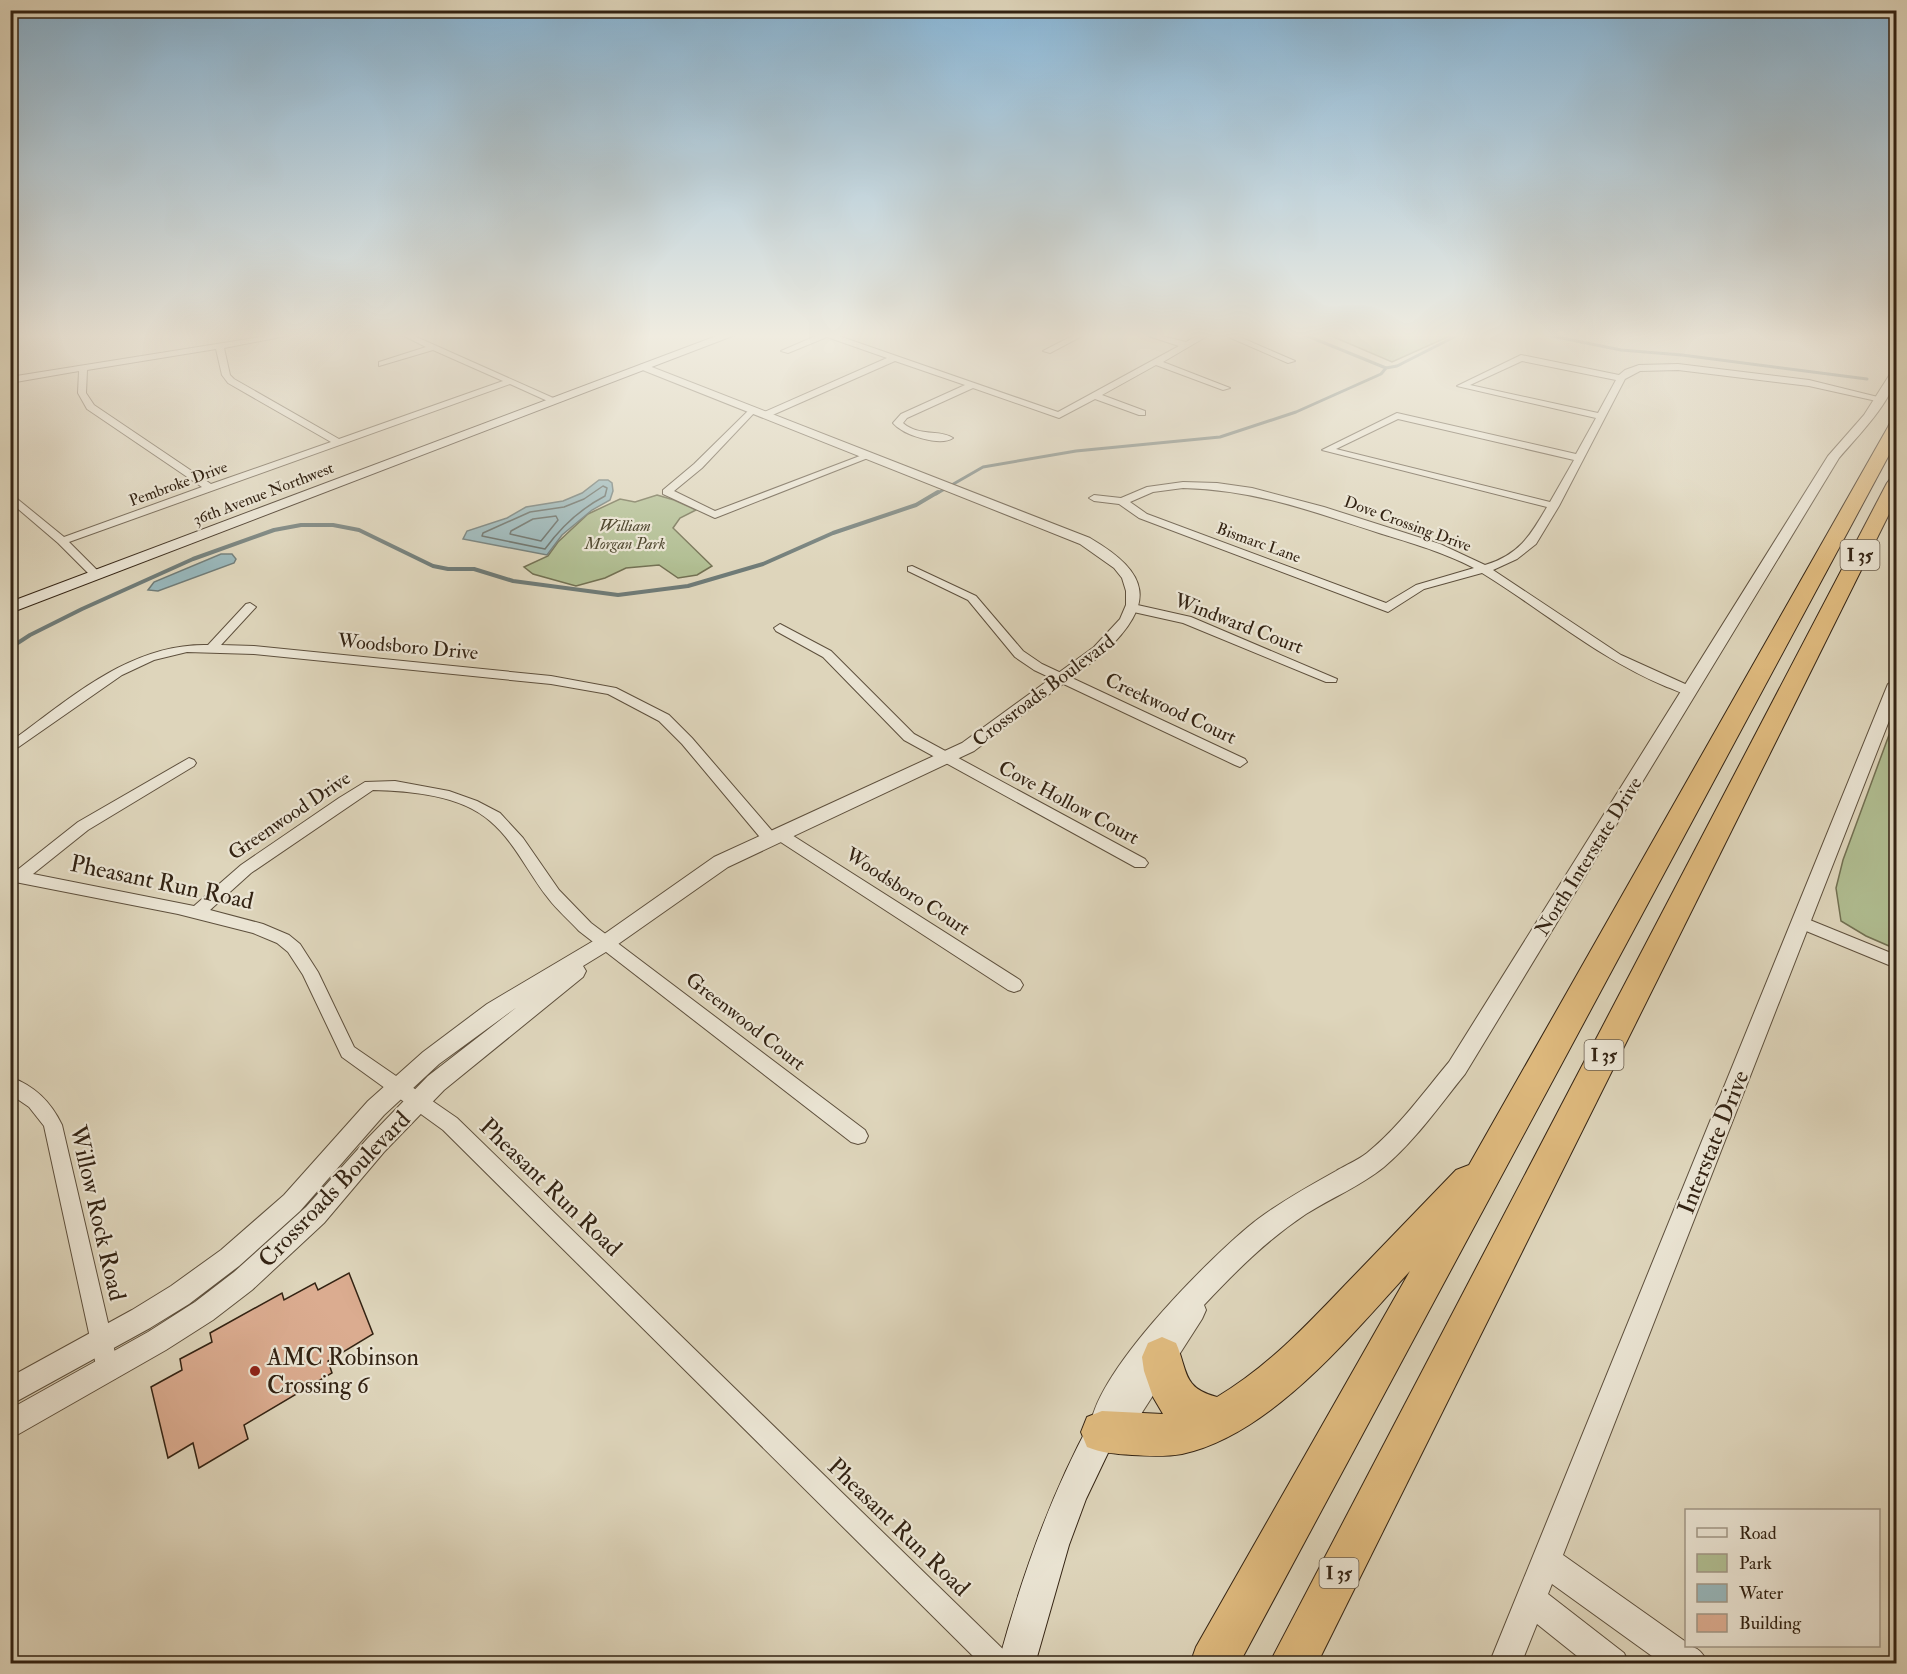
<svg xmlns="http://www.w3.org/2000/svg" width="1907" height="1674" viewBox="0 0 1907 1674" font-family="'IM FELL Double Pica',serif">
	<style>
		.green { fill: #b0bd91; stroke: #727052; stroke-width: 1.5 }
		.water { fill: #97b6ba; stroke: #6f7b77; stroke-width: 1.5 }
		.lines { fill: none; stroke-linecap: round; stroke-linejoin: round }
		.shore { stroke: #656c66; stroke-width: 1.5 }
		.stream-far1 { stroke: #6f7b77; stroke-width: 3 }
		.stream { stroke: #6f7b77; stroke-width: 4 }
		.building { fill: #dbac90; stroke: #332313; stroke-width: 1.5 }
		.minor-casing { stroke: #5e503d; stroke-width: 2 }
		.tertiary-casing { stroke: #5e503d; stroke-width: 2 }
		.secondary-casing { stroke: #332313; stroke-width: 2 }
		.motorway-casing { stroke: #332313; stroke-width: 2 }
		.minor { fill: #eae4d3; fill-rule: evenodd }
		.tertiary { fill: #eae4d3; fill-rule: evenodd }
		.secondary { fill: #eae4d3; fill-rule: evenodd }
		.motorway { fill: #dfba7e; fill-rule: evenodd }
		.poi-dot { fill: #8f2418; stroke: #eae4d3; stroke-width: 2 }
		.labels { text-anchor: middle; stroke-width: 4.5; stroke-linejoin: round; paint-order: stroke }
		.far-street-label { font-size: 16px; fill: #332313; stroke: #eae4d3 }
		.far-park-label { font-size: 16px; font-style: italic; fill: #524a32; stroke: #eae4d3 }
		.shield { fill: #eae4d3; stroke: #6a5d4d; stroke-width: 1.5 }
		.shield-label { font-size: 18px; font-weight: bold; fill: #332313 }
		.street-label { font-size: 20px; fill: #332313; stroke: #eae4d3 }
		.near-street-label { font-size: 24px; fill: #332313; stroke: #eae4d3 }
		.near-poi-label { font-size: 24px; fill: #332313; stroke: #eae4d3; text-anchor: start }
	</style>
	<rect width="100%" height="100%" fill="#ded5bb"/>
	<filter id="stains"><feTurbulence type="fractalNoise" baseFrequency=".00333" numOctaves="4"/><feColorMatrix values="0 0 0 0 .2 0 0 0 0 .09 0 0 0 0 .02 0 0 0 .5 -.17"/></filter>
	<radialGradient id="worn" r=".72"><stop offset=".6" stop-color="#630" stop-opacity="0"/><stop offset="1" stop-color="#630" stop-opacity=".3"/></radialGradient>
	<g class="green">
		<path d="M 1329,335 L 1452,335 L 1392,362 Z"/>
		<path d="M 657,495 L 674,500 L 696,510 L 680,518 L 673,528 L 712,566 L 697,575 L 678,578 L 659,565 L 626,568 L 605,578 L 576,586 L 533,574 L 524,567 L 548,556 L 558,542 L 588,514 L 620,499 L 635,502 Z"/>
		<path d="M 1896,716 L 1896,949 L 1866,936 L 1841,921 L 1836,888 L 1843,860 Z"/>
	</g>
	<g class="water">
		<path d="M 599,480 L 608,480 L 612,483 L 613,491 L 610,500 L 592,510 L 562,535 L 547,555 L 463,539 L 467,531 L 507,518 L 526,507 L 563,501 L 582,493 Z"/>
		<path d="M 221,554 L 232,554 L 236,559 L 234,563 L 158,591 L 148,590 L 154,582 Z"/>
	</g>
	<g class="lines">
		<g class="shore">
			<path d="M 603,486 L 607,488 L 605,496 C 580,509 561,527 545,549 L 482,536 L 483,533 L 530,512 L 564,507 L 584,499 Z"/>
			<path d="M 556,516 L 558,520 L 541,541 L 510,534 L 511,531 L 533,519 Z"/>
		</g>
		<g class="stream-far1">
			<path d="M 1305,335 L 1386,368 L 1397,366 L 1458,335"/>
			<path d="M 1547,335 L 1621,350 L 1682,355 L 1867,379"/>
			<path d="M 936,494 L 983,467 L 1076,451 L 1220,437 L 1296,412 L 1381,374 L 1386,368"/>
		</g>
		<path class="stream" d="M 10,648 L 30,635 L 82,609 L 193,559 L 274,530 L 301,525 L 333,525 L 359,530 L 433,566 L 448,569 L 474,569 L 513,581 L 618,595 L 688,586 L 763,564 L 833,533 L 916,505 L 938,492"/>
	</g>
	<path class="building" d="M 349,1273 L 373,1334 L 328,1361 L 332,1373 L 244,1425 L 248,1439 L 199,1468 L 193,1443 L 168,1458 L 151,1387 L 182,1370 L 180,1359 L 212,1342 L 210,1333 L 282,1293 L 284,1300 L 315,1283 L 318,1290 Z"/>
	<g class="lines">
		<defs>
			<g id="minor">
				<path d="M 273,335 L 291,335 L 224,348 L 230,375 L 234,379 L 339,439 L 503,381 L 433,350 L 379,366 L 379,362 L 426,347 L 402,335 L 412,335 L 560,401 L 552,403 L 510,384 L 69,542 L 102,575 L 96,578 L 92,577 L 58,543 L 10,502 L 10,493 L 64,537 L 202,487 L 87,409 L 78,393 L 79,371 L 10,383 L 10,377 ZM 216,349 L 222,375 L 228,383 L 331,442 L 211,484 L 94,405 L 86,393 L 87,370 Z"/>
				<path d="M 818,335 L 836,335 L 1058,412 L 1179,346 L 1145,335 L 1158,335 L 1186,342 L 1199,335 L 1209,335 L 1163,362 L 1230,388 L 1223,390 L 1156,365 L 1102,395 L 1145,411 L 1145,415 L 1139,415 L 1095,399 L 1059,418 L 973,388 L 907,418 L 903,423 C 919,437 939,429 953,438 C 940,447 903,435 893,423 L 901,414 L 965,385 L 895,361 L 768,417 L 762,417 L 762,413 L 887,358 L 827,337 L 788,353 L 781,351 Z"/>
				<path d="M 1074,335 L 1084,335 L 1050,353 L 1043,351 Z"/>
				<path d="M 1224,335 L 1235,335 L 1295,361 L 1288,363 Z"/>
				<path d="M 1521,355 L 1619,375 L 1625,370 L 1639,365 L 1678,364 L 1809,380 L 1886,399 L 1881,402 L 1809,386 L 1678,370 L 1640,371 L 1625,379 L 1559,506 L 1536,544 L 1517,559 L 1493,570 L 1621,655 L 1694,688 L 1696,691 L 1694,694 C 1685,696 1676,690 1667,687 C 1599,659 1544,611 1482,573 L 1424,589 L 1388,612 L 1139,518 L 1119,504 L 1094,501 L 1089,498 L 1094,495 L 1121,498 L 1147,487 L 1183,482 L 1217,483 L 1252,488 L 1324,507 L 1440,544 L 1485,565 C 1519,555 1530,536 1547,507 L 1322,450 L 1397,413 L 1576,454 L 1596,418 L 1457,386 ZM 1522,361 L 1616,380 L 1598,413 L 1470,385 ZM 1398,419 L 1574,460 L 1550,502 L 1336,449 ZM 1183,488 C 1256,490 1311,511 1379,533 C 1411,543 1443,552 1474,568 L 1416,585 L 1386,603 L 1147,514 L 1130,502 L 1153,492 Z"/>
				<path d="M 752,407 L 755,408 L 755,412 L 702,468 L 674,491 L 715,511 L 865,454 L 873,456 L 715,518 L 663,494 L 663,490 L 694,464 Z"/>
				<path d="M 912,566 L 976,596 L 1023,651 L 1042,664 L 1245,759 L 1247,762 L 1240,767 L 1235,765 L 1034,670 L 1015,657 L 968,600 L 908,571 L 908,567 Z"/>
				<path d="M 250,603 L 256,607 L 221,645 L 254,646 L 551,676 L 616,688 L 669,715 L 692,738 L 773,832 L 779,829 L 784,830 L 1020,980 L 1023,985 L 1020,990 L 1014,992 L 1008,990 L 776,839 L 769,843 L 764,842 L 682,744 L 659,721 L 608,694 L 551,684 L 254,654 L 187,652 L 154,660 L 122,675 L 10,753 L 10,742 C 70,699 130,643 208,645 L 246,604 Z"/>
				<path d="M 1133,604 L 1191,617 L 1337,679 L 1336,682 L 1326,682 L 1183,623 L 1129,611 L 1129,605 Z"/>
				<path d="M 780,624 L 831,651 L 914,734 L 1145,859 L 1148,863 L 1145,867 L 1135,867 L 904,740 L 823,657 L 776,631 L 774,628 Z"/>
				<path d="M 189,758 L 194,760 L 196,763 L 194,766 L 88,830 L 33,874 L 194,906 L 241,865 L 339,798 L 365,782 L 395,781 L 449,791 L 477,801 L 500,813 L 523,838 L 559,890 L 591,923 L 865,1130 L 868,1136 L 865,1142 L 858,1144 L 851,1142 L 579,931 C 569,920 557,910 548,898 C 528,873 515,842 490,821 C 460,795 411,791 373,790 L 251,873 L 210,910 L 263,924 L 289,935 L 300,944 L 318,972 L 354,1047 L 457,1118 L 1009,1655 L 1013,1664 L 981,1664 L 443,1130 L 342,1057 L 303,975 L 288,952 L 277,943 L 253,933 L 178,914 L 10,881 L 10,870 L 16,871 L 78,822 Z"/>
				<path d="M 1800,916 L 1896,955 L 1896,968 L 1794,926 L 1792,922 L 1794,918 Z"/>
				<path d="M 10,1077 C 35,1086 51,1102 62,1125 L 119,1370 L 116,1378 L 108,1381 L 100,1378 L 97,1370 L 44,1126 L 29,1107 L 10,1094 Z"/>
			</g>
			<g id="tertiary">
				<path d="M 644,364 L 1090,538 C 1151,574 1156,603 1104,653 L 974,751 L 728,867 L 614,947 L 583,966 L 586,971 L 583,977 L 444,1090 L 384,1152 L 324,1223 L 252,1290 L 213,1320 L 166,1350 L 10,1439 L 10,1409 L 148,1332 L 195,1302 L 234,1272 L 306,1207 L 368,1138 L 428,1076 L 517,1007 L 439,1064 L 384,1115 L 300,1211 L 239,1266 L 189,1304 L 150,1328 L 10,1405 L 10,1377 L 132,1310 L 171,1286 L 221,1250 L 284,1195 L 368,1101 L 423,1052 L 487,1004 L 600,937 L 714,857 L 962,743 L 1094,647 L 1120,619 L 1126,605 L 1126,591 L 1122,578 L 1114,568 L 1080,544 L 640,369 L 640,365 Z"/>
				<path d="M 1896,370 C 1899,395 1856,438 1839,458 L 1465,1074 C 1439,1106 1415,1141 1384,1167 C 1361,1186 1331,1198 1306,1214 C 1267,1240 1236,1271 1204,1305 L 1206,1310 L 1202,1319 L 1134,1425 L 1112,1442 L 1102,1446 L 1092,1442 C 1072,1392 1218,1249 1258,1219 C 1282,1201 1309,1186 1336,1171 C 1346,1165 1358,1160 1367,1153 C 1399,1127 1423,1093 1449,1062 L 1828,456 L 1864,415 L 1892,371 Z"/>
				<path d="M 1896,679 L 1896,703 L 1563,1555 L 1686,1642 L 1686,1646 C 1698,1646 1704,1654 1708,1664 L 1663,1664 L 1552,1584 L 1548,1594 L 1624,1653 L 1629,1664 L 1587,1664 L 1537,1624 L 1521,1664 L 1489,1664 L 1888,684 Z"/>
			</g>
			<g id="secondary">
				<path d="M 719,335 L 735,335 L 10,613 L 10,602 Z"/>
				<path d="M 1102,1416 L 1113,1421 L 1118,1432 L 1086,1499 L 1069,1545 L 1035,1664 L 998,1664 C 1021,1579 1049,1498 1091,1421 Z"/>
			</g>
			<g id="motorway">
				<path d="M 1896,422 L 1896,442 L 1239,1664 L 1190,1664 L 1196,1647 L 1410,1271 C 1351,1335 1271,1435 1182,1454 C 1165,1457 1148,1456 1132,1455 C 1116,1454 1102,1453 1087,1447 L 1081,1432 L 1087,1417 L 1102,1411 L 1163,1414 L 1153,1397 L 1144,1371 L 1142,1357 L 1148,1343 L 1162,1337 L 1176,1343 C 1188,1371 1182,1388 1217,1397 C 1266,1368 1306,1326 1345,1285 C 1382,1247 1419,1208 1456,1170 L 1469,1165 L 1888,427 L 1890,423 Z"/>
				<path d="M 1896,478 L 1896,500 L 1317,1664 L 1269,1664 L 1887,483 L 1890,479 Z"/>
			</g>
		</defs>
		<use href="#minor" class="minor-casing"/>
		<use href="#tertiary" class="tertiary-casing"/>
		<use href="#secondary" class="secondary-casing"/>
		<use href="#motorway" class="motorway-casing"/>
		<use href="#minor" class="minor"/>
		<use href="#tertiary" class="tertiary"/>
		<use href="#secondary" class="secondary"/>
		<use href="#motorway" class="motorway"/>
	</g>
	<linearGradient id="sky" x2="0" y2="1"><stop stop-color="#87b5d6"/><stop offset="0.59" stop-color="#f0ece0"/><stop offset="1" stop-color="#f0ece0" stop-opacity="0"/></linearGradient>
	<rect width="1907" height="569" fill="url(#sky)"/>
	<circle class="poi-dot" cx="255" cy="1371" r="6"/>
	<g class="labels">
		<g class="far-street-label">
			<text transform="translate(178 483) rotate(-20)" y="6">Pembroke Drive</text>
			<text transform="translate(263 493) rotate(-21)" y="6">36th Avenue Northwest</text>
			<text transform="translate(1408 523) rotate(20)" y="6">Dove Crossing Drive</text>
			<text transform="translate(1259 542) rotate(20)" y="6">Bismarc Lane</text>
		</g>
		<g class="far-park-label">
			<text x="625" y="531">William<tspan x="625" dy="18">Morgan Park</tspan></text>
		</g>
		<g class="shield">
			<rect x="1840.5" y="540" width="39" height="30" rx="4.5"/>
			<rect x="1584.5" y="1040" width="39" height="30" rx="4.5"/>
			<rect x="1319.5" y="1558" width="39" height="30" rx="4.5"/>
		</g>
		<g class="shield-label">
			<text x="1860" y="561">I 35</text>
			<text x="1604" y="1061">I 35</text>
			<text x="1339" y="1579">I 35</text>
		</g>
		<g class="street-label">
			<text transform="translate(1239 623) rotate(21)" y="7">Windward Court</text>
			<text transform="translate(408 646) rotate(5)" y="7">Woodsboro Drive</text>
			<text transform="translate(1043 690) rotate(-37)" y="7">Crossroads Boulevard</text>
			<text transform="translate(1171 708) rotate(25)" y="7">Creekwood Court</text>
			<text transform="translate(1069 802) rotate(28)" y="7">Cove Hollow Court</text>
			<text transform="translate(289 815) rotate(-34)" y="7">Greenwood Drive</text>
			<text transform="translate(1588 856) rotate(-58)" y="7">North Interstate Drive</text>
			<text transform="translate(908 891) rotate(33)" y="7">Woodsboro Court</text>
			<text transform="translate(746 1021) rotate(38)" y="7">Greenwood Court</text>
		</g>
		<g class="near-street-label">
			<text transform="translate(162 882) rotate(12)" y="8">Pheasant Run Road</text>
			<text transform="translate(1713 1142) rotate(-68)" y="8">Interstate Drive</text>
			<text transform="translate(551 1187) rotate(44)" y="8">Pheasant Run Road</text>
			<text transform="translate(334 1189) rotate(-46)" y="8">Crossroads Boulevard</text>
			<text transform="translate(98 1213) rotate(77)" y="8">Willow Rock Road</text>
			<text transform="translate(899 1527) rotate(44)" y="8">Pheasant Run Road</text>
		</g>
		<g class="near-poi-label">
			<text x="267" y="1365">AMC Robinson<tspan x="267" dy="28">Crossing 6</tspan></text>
		</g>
	</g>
	<rect width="1907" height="1674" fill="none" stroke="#ded5bb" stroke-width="36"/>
	<rect x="12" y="12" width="1883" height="1650" fill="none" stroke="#332313" stroke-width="3"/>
	<rect x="18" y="18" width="1871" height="1638" fill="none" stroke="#332313" stroke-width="1.5"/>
	<rect x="1685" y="1509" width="195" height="138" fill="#eae4d3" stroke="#a19786" stroke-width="1.5"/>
	<rect x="1697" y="1528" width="30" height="9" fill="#eae4d3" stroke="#a19786" stroke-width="1.5"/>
	<text x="1739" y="1539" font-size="18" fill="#332313">Road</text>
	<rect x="1697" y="1554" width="30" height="18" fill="#b0bd91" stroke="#a19786" stroke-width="1.5"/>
	<text x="1739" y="1569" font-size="18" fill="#332313">Park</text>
	<rect x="1697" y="1584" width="30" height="18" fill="#97b6ba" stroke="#a19786" stroke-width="1.5"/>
	<text x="1739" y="1599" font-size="18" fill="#332313">Water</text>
	<rect x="1697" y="1614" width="30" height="18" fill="#dbac90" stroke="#a19786" stroke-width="1.5"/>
	<text x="1739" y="1629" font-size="18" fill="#332313">Building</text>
	<rect width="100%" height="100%" filter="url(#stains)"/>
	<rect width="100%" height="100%" fill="url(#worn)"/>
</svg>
